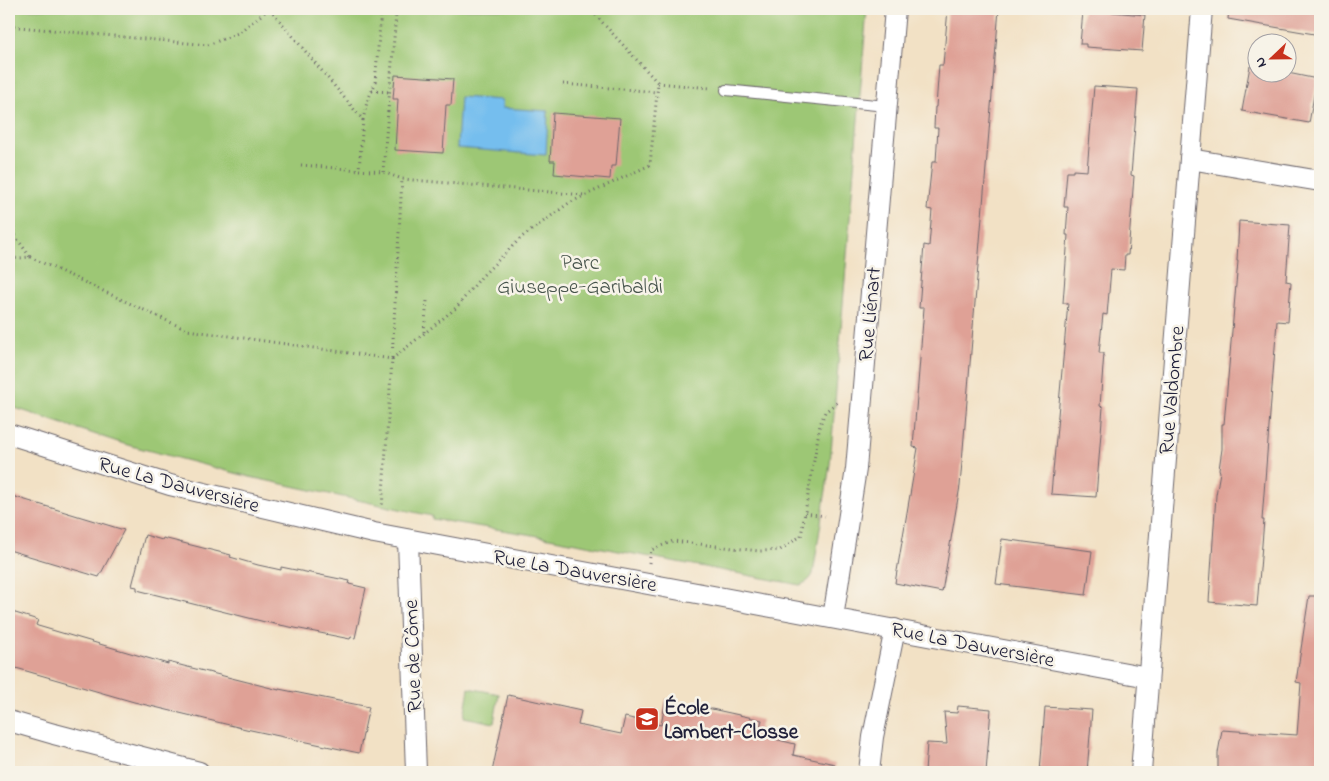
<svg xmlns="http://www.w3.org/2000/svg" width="1329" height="781" viewBox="0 0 1329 781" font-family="'Indie Flower',sans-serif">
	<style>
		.green { fill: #9dc774; stroke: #607458 }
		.water { fill: #75beee; stroke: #4c7094 }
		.building { fill: #dfa196 }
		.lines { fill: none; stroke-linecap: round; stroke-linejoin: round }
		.lane-casing { stroke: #6b656b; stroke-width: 12 }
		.street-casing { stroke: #6b656b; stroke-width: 22 }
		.path { stroke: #6b656b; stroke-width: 3; stroke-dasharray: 1 4; stroke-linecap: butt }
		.lane { stroke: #fff; stroke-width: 10 }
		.street { stroke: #fff; stroke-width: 20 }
		.labels { text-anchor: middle; stroke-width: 5; stroke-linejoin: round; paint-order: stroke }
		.park-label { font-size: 21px; fill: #47544c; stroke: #f7f3e8 }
		.street-label { font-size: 21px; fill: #22223b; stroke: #f7f3e8 }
		.poi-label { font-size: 21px; font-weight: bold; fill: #22223b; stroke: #f7f3e8; text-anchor: start }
	</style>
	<rect width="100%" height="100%" fill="#f7f3e8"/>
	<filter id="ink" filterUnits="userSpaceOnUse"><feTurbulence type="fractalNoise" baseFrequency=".02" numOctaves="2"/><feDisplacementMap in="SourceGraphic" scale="10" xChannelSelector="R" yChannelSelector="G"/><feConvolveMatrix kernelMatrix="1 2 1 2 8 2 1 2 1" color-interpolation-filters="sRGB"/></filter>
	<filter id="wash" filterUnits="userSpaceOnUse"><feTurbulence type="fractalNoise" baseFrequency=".0096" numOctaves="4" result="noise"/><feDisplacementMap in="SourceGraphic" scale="20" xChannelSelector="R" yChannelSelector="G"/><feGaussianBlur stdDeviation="1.12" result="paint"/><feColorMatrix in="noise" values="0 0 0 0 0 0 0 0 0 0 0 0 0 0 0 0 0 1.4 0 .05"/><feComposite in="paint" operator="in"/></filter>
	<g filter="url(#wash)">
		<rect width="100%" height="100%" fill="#f2e1c5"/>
		<g class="green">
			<path d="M 9,9 L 867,9 L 830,464 L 813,574 C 810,580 807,582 800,585 L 533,535 L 432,519 L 432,516 L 250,477 L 124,444 L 9,406 Z"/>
			<path d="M 469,688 L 499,694 L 494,723 L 464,717 Z"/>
		</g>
		<path class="water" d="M 460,97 L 502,100 L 502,108 L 548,111 L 546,155 L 457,148 Z"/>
		<g id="blocks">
			<g class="building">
				<path d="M 948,9 L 999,9 L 960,486 L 942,592 L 895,583 L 918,448 L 913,447 L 924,308 L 919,308 L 924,245 L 929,246 L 932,210 L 927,209 L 932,162 L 936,162 L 938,128 L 934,128 L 935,107 L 936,107 L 939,65 L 943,65 Z"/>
				<path d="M 1229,9 L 1320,9 L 1320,35 L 1228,19 Z"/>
				<path d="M 1089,10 L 1145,15 L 1142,51 L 1086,47 L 1086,44 L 1080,44 L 1083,11 L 1089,11 Z"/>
				<path d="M 1250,66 L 1256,68 L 1256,72 L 1283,72 L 1317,79 L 1309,123 L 1242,111 Z"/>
				<path d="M 395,75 L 453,79 L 451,105 L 446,105 L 443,153 L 395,150 L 398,99 L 393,99 Z"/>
				<path d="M 1094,86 L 1138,89 L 1131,175 L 1134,176 L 1128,255 L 1125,255 L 1124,270 L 1111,269 L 1107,315 L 1103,314 L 1099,353 L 1104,353 L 1100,406 L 1103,407 L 1096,497 L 1051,494 L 1068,303 L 1063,303 L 1068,235 L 1066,235 L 1068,207 L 1064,207 L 1067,172 L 1073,172 L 1073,170 L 1087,171 Z"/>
				<path d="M 553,113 L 620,118 L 616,166 L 611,166 L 610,179 L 554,174 L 555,161 L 550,161 Z"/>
				<path d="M 1239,221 L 1290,225 L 1286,281 L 1291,282 L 1288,322 L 1277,321 L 1262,520 L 1264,520 L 1257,606 L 1209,602 L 1216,495 L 1220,472 L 1219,469 L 1222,449 L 1222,424 L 1224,424 L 1238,261 L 1237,261 Z"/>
				<path d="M 9,495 L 124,530 L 99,577 L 9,550 Z"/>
				<path d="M 145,535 L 162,540 L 163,538 L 231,555 L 230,557 L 258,565 L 281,570 L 281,567 L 350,581 L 349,584 L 366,588 L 355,638 L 351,637 L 350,639 L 265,622 L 137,590 L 137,587 L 132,586 Z"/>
				<path d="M 1002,539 L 1092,551 L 1086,595 L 996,584 Z"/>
				<path d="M 1309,596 L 1320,596 L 1319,772 L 1218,772 L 1218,753 L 1222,730 L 1297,735 L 1301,683 L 1296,682 Z"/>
				<path d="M 9,611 L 38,620 L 36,625 L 38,626 L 168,664 L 168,662 L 279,690 L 279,689 L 369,707 L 359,753 L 246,729 L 134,702 L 9,666 Z"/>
				<path d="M 508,695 L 581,711 L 578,725 L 621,734 L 625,717 L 661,725 L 666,699 L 762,720 L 758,735 L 795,744 L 793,755 L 835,764 L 834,772 L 492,772 Z"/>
				<path d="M 958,706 L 991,709 L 986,772 L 925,772 L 927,743 L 947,744 L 944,712 L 957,713 Z"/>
				<path d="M 1045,707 L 1092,710 L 1087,772 L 1040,772 Z"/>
			</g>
		</g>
	</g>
	<g filter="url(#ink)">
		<use href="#blocks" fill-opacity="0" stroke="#6b656b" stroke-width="1"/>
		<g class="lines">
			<defs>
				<path id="lane" d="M 726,90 L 886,106"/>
				<g id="street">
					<path d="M 1190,159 L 1320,181"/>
					<path d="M 9,434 L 170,485 L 374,533 L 1148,677"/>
					<path d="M 408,540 L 416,772"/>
					<path d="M 833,618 L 856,469 L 895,9"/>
					<path d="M 9,721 L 54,734 L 199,772"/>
					<path d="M 869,772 L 873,737 L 895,629"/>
					<path d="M 1141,772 L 1202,9"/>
				</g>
			</defs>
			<use href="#lane" class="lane-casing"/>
			<use href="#street" class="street-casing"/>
			<g class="path">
				<path d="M 270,9 L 363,120 L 359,170 L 383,172 L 402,179 L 584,195"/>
				<path d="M 9,26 L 208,45 L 238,33 L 269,9"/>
				<path d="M 658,83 L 710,88"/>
				<path d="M 563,84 L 657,92"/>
				<path d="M 372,91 L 390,92"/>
				<path d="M 363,120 L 367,102 L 375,84 L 381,12 L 396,14"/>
				<path d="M 301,165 L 359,170"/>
				<path d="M 383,172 L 396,14 L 400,9"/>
				<path d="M 9,227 L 30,257 L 9,259"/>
				<path d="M 30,257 L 187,330 L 392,359 L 382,508"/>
				<path d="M 424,332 L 427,301"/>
				<path d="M 392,358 L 402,179"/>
				<path d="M 392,359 L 456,308 L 482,276 L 522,237 L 569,203 L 650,165 L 658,83 L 590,9 L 583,9"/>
				<path d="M 805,513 L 825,516"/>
				<path d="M 649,563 L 651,550 L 673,541 L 759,551 L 780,550 L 801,536 L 820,425 L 825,412 L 839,401"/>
			</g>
			<use href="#lane" class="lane"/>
			<use href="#street" class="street"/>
		</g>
	</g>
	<defs>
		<symbol id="school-square" viewBox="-11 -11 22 22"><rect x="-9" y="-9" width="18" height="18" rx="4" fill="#c8321e" stroke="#f7f3e8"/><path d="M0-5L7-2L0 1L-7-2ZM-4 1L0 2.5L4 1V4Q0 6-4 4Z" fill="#fff"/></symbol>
	</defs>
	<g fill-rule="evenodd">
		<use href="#school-square" x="633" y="705" width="28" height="28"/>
	</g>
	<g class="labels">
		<g class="park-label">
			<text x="580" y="269">Parc<tspan x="580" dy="24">Giuseppe-Garibaldi</tspan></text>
		</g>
		<g class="street-label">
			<text transform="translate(869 314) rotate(-85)" y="7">Rue Liénart</text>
			<text transform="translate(1171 390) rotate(-85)" y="7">Rue Valdombre</text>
			<text transform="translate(179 484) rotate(15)" y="7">Rue La Dauversière</text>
			<text transform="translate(575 570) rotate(10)" y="7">Rue La Dauversière</text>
			<text transform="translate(973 644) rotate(11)" y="7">Rue La Dauversière</text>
			<text transform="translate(412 656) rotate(-92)" y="7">Rue de Côme</text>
		</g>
		<g class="poi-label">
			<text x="664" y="714">École<tspan x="664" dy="24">Lambert-Closse</tspan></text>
		</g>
	</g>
	<rect width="1329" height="781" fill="none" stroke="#f7f3e8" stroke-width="30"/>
	<g transform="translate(1272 58) rotate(248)"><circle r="24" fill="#f7f3e8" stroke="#a29fa3"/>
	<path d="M0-4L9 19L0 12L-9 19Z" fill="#c8321e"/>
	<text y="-8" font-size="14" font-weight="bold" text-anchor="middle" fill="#22223b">N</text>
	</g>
</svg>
